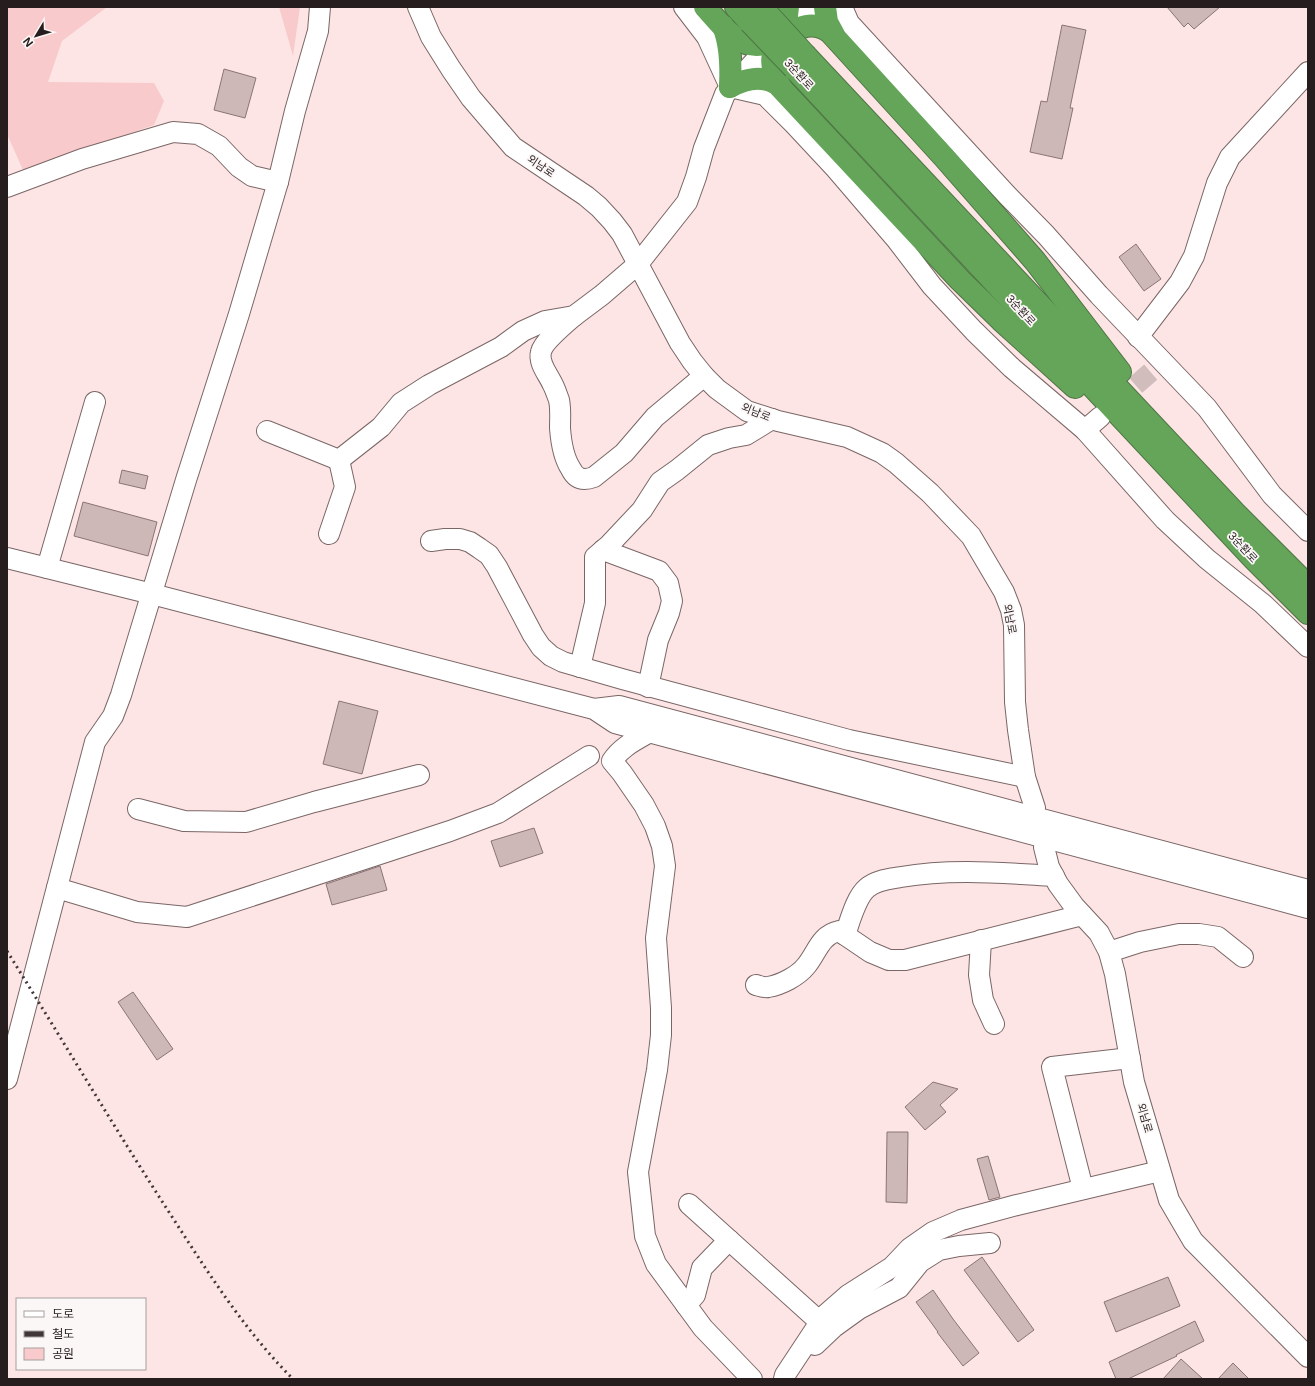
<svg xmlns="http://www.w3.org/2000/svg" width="1315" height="1386" viewBox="0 0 1315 1386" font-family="Inter,'Noto Sans KR',sans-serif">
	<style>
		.green { fill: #f8cacb }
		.building { fill: #ceb7b7; stroke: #8a7475 }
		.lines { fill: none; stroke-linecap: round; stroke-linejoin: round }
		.minor-tunnel { stroke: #d2bdbd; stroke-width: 20; stroke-dasharray: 20 10; stroke-linecap: butt }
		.minor-casing { stroke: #7b6666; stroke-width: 22 }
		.highway-casing { stroke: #4e7544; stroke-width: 24 }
		.minor { stroke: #fff; stroke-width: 20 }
		.highway { stroke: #64a559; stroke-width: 22 }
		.rail { stroke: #413637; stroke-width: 3; stroke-dasharray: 2 4; stroke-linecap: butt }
		.highway-bridge-casing { stroke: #4e7544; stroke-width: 24; stroke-linecap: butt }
		.highway-bridge { stroke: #64a559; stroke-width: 22 }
		.labels { text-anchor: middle; stroke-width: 3.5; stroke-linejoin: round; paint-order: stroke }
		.street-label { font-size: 11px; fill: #261d1e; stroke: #fcf7f7 }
	</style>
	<rect width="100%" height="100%" fill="#fde5e5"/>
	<g class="green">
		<path d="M 7,7 L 107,7 L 62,41 L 48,82 L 154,83 L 164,101 L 154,125 L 23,170 L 7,134 Z"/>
		<path d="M 279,7 L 300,7 L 293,56 Z"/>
	</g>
	<g class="building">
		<path d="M 1167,7 L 1220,7 L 1194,29 L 1188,23 L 1184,27 Z"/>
		<path d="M 1062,25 L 1086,30 L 1070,108 L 1073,108 L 1062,159 L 1030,152 L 1041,101 L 1047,102 Z"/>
		<path d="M 224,69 L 256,78 L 245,118 L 214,110 Z"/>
		<path d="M 1136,244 L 1161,279 L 1144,291 L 1119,257 Z"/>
		<path d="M 122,470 L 148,476 L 145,489 L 119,483 Z"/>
		<path d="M 83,502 L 157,522 L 148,556 L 74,536 Z"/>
		<path d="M 339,701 L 378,711 L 362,774 L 323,764 Z"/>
		<path d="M 534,828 L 543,853 L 500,867 L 491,841 Z"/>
		<path d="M 380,866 L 387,890 L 332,905 L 326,884 Z"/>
		<path d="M 133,992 L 173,1049 L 157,1060 L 118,1002 Z"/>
		<path d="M 933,1082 L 958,1089 L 940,1105 L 946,1112 L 925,1130 L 905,1107 Z"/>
		<path d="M 887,1132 L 908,1132 L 907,1203 L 886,1202 Z"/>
		<path d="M 988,1156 L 1000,1197 L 989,1200 L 977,1159 Z"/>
		<path d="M 982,1257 L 1034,1330 L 1018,1342 L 964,1270 Z"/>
		<path d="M 1168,1277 L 1180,1306 L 1116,1332 L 1104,1302 Z"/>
		<path d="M 933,1290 L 953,1319 L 979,1353 L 963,1366 L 937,1332 L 938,1332 L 916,1302 Z"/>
		<path d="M 1195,1321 L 1204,1341 L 1176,1355 L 1177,1356 L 1128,1379 L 1116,1379 L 1109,1362 Z"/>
		<path d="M 1181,1359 L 1203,1379 L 1163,1379 Z"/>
		<path d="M 1233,1363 L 1249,1379 L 1218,1379 Z"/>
	</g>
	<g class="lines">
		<path class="minor-tunnel" d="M 1113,405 L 1152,371"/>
		<defs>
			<g id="minor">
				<path d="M 418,7 L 431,37 L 451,69 L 471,98 L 513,147 L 586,196 L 599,207 L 612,221 L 622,234 L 680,343 L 692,361 L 704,376 L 717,389 L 747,411 L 778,421 L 847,437 L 882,453 L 896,463 L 930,493 L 971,536 L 1004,592 L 1011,610 L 1014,625 L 1015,702 L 1018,730 L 1025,777 L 1035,808"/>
				<path d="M 684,7 L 707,37 L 730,87"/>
				<path d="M 842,7 L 849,23 L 1006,194 L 1046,235 L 1099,295 L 1207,408 L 1272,495 L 1308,531"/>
				<path d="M 730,87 L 765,95 L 794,124 L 836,169 L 896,239 L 932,286 L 974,331 L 1012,368 L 1085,430 L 1165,520 L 1207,559 L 1263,604 L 1308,647"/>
				<path d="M 7,187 L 82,159 L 173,132 L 198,134 L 219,146 L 239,167 L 252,176 L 278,182"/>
				<path d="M 574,316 C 566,323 543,342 541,352 C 538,363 548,374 552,383 C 555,388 557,395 559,400 C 561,409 560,419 560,428 C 561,442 563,457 571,469 C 576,479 583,481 594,477 L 624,453 L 655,417 L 704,376"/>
				<path d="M 1138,337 L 1180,282 L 1194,256 L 1217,183 L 1230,157 L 1308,72"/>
				<path d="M 1085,430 L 1100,417"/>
				<path d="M 267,431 L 339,460 L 381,427 L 401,403 L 429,385 L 501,347 L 523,331 L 545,321 L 574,316 L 602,295 L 638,264 L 687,202 L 696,177 L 704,148 L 725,94 L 756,60 L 809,7"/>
				<path d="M 329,534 L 345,487 L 339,460"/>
				<path d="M 431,541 L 445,539 L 460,539 L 470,542 L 479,548 L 489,555 L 497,567 L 533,635 L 541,647 L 551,656 L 563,662 L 622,679 L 849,740 L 1025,777"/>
				<path d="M 603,550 L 659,571 L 668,583 L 672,601 L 669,613 L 658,640 L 648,687"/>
				<path d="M 7,558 L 152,594 L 594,709 L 615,723 L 1308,908"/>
				<path d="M 47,568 L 95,402"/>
				<path d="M 580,667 L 595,603 L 595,557 L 609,545 L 642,510 L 660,482 L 677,470 L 708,445 L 729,438 L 746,435 L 772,419"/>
				<path d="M 594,709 L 619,706 L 1308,890"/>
				<path d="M 650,732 C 636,740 621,747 612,761 L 622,773 L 644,805 L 655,826 L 662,846 L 665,866 L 656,938 L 661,1008 L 661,1035 L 657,1070 L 638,1172 L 645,1236 L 656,1264 L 703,1328 L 752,1379"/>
				<path d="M 138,809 L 184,821 L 246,822 L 314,802 L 419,775"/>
				<path d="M 1044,847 L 1049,867 L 1058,884 L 1074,906 L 1099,933 L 1109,952 L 1115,974 L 1134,1082 L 1169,1200 L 1193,1241 L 1308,1357"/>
				<path d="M 57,888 L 137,912 L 187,917 L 450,831 L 498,813 L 589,756"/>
				<path d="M 845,935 C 850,921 856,897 867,888 C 876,880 890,879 901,877 C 952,868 1003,873 1054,876"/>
				<path d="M 981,940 L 979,975 L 983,1000 L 994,1024"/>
				<path d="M 1109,952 L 1140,942 L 1179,934 L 1199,934 L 1218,937 L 1243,957"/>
				<path d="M 756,985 C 760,986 764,988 768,987 C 781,985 798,976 806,966 C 817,953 820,935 839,931 L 870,952 L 889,960 L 905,960 L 1082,915"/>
				<path d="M 7,1079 L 95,742 L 113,716 L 121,695 L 186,480 L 239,314 L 278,182 L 295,111 L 318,31 L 320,7"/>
				<path d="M 1083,1189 L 1052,1067 L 1130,1058"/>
				<path d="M 689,1204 L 820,1322"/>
				<path d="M 686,1305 L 695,1295 L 702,1268 L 729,1240"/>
				<path d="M 815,1345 L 834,1327 L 859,1309 L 899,1288 L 920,1262 L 939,1250 L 959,1246 L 990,1243"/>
				<path d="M 784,1379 L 785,1375 L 824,1316 L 848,1295 L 892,1267 L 910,1248 L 933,1232 L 961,1220 L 1017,1205 L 1160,1171"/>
			</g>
			<g id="highway">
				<path d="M 705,7 C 717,20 729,37 746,43 C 776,55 799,9 830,32 L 944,157 L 1035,261 L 1120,372"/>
				<path d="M 736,7 L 750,22"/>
				<path d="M 825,7 L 827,22 L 834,35"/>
				<path d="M 723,26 C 731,45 731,67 730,87"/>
				<path d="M 806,56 L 1235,513 L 1308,586"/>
				<path d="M 794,68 L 1254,559 L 1308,613"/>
				<path d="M 780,86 C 759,51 787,38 788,7"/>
				<path d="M 730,87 C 744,79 762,75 777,84 L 960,280 L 1001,320 L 1075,387"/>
			</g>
		</defs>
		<use href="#minor" class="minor-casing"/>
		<use href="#highway" class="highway-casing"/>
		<use href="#minor" class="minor"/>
		<use href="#highway" class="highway"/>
		<path class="rail" d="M 7,951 C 60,1036 111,1122 165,1206 C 204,1266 242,1328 293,1379"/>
		<defs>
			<g id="highway-bridge">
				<path d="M 763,9 L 806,56"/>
				<path d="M 750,22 L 794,68"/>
			</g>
		</defs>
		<use href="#highway-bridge" class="highway-bridge-casing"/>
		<use href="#highway-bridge" class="highway-bridge"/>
	</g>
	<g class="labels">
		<g class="street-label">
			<text transform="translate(799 74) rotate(47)" y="4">3순환로</text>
			<text transform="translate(541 166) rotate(34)" y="4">외남로</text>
			<text transform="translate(1021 310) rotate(47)" y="4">3순환로</text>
			<text transform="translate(756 412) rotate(22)" y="4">외남로</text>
			<text transform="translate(1243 547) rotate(47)" y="4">3순환로</text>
			<text transform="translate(1010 619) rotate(79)" y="4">외남로</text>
			<text transform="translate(1145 1118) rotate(74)" y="4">외남로</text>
		</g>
	</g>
	<rect width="1315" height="1386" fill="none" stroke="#261d1e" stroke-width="16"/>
	<rect x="16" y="1298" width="130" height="72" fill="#fcf7f7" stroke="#a6a0a0"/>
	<rect x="24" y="1311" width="20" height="6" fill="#ffffff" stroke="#a6a0a0"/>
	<text x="52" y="1318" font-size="12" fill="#261d1e">도로</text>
	<rect x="24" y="1331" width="20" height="6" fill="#413637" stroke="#a6a0a0"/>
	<text x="52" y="1338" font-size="12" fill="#261d1e">철도</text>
	<rect x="24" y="1348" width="20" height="12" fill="#f8cacb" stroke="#a6a0a0"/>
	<text x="52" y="1358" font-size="12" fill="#261d1e">공원</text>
	<g transform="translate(36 36) rotate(232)" stroke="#fcf7f7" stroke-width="3" paint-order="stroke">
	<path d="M0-3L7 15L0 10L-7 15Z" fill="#261d1e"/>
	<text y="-6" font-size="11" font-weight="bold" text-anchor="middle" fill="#261d1e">N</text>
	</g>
</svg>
